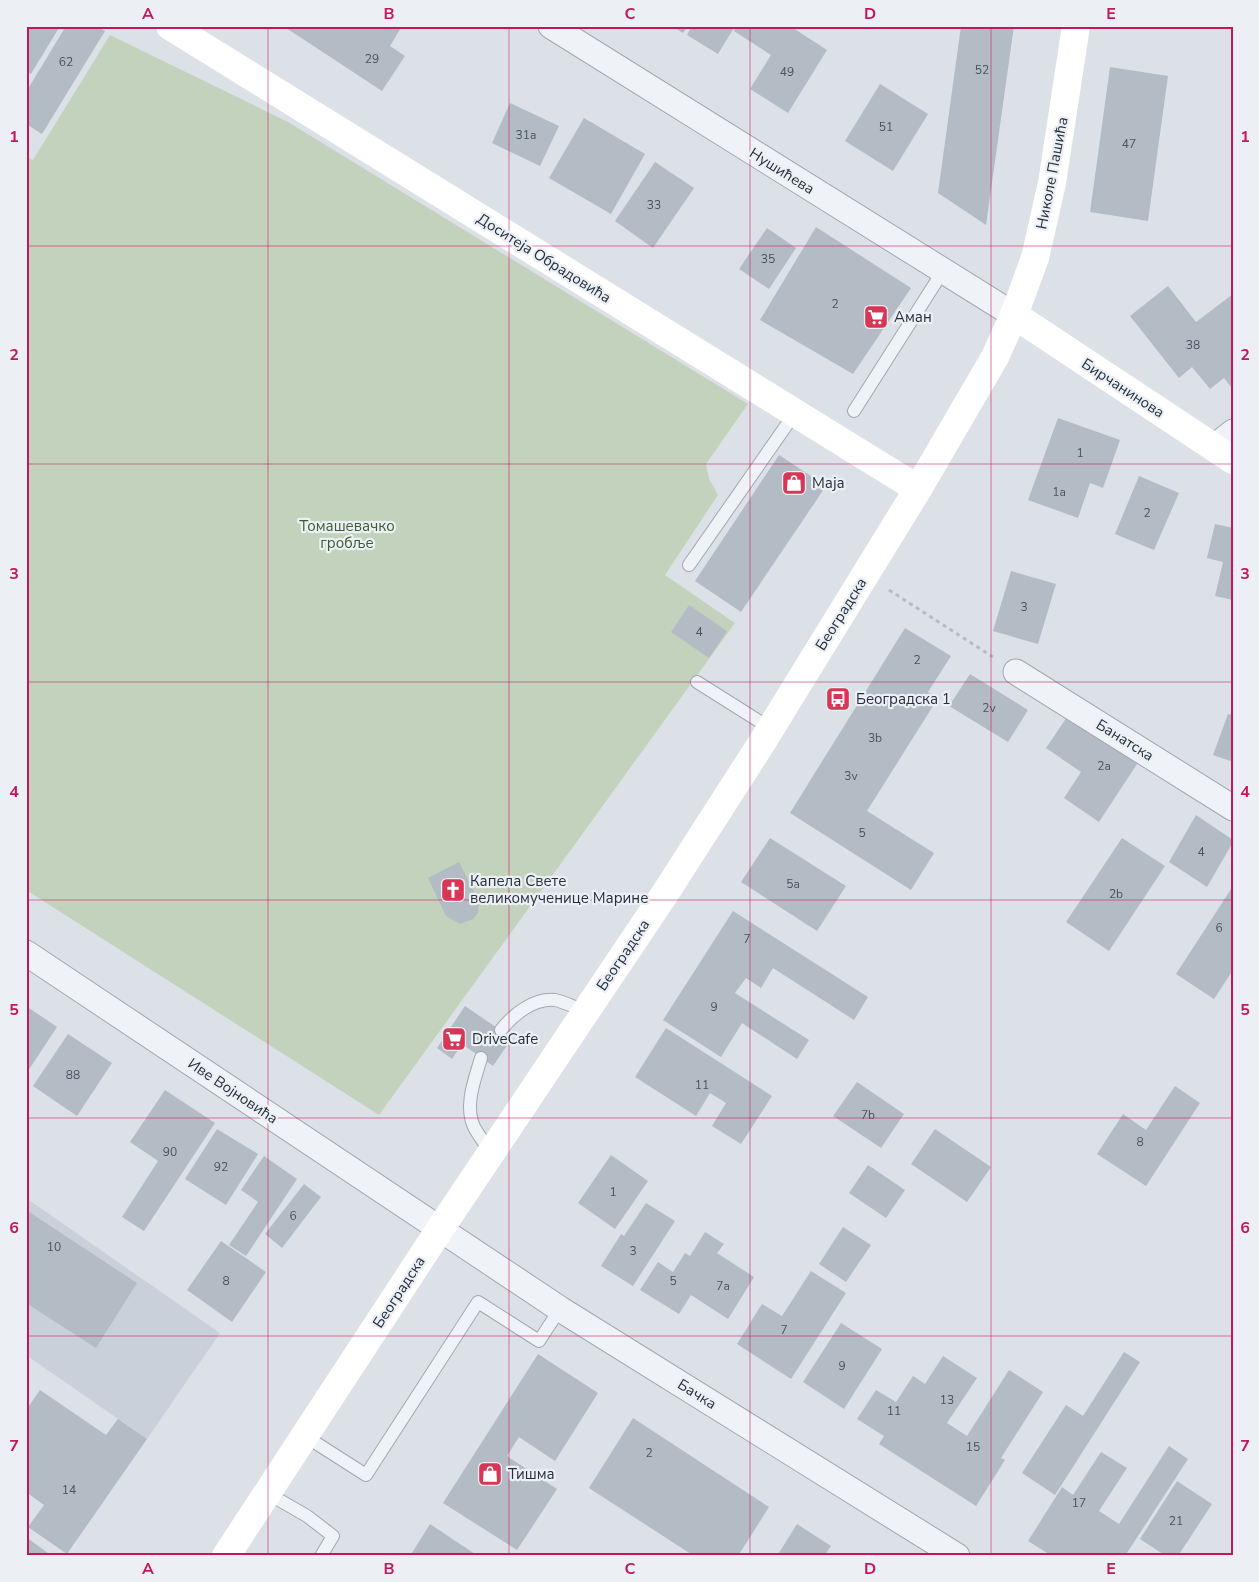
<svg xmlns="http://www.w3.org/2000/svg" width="1259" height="1582" viewBox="0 0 1259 1582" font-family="'Nunito Sans',sans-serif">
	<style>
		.built { fill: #cad0da }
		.green { fill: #c3d2bd }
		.building { fill: #b3bbc5 }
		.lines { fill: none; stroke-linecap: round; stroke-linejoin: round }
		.lane-casing { stroke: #a1a8b2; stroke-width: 14 }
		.street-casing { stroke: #a1a8b2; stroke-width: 27 }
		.path { stroke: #b6bcc3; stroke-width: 3; stroke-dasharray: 4 4; stroke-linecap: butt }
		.lane { stroke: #eff2f6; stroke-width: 12 }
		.street { stroke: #eff2f6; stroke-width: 25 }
		.secondary { stroke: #fff; stroke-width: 28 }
		.grid { fill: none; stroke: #c2185b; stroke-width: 1; stroke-opacity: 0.55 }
		.labels { text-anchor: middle; stroke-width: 4.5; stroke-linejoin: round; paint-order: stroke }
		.number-label { font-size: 12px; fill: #485360 }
		.street-label { font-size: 15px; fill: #25303f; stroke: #ecf0f5 }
		.poi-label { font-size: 15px; fill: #25303f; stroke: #ecf0f5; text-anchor: start }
		.park-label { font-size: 15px; fill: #3b5c31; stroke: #ecf0f5 }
		.neatline { fill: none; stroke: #c2185b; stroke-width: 2 }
		.grid-label { font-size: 16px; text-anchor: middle; font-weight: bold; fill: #c2185b }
	</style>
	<rect width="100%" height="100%" fill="#dce1e8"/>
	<path class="built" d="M 26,1198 L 220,1333 L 147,1439 L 26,1355 Z"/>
	<path class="green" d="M 110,35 L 288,122 L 748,404 L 706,464 L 709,479 L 718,495 L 665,575 L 735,623 L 379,1115 L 26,890 L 26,156 L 33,160 Z"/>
	<g class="building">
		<path d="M 26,26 L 60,26 L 31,74 L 26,71 Z"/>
		<path d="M 66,26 L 97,26 L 105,31 L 42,134 L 26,124 L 26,92 Z"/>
		<path d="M 283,26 L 402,26 L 390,46 L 405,56 L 382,91 Z"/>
		<path d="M 672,26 L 688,26 L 683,33 Z"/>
		<path d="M 692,26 L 735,26 L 718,54 L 687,35 Z"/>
		<path d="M 737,26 L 790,26 L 827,50 L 788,113 L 750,89 L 771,55 L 734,31 Z"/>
		<path d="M 961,26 L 1014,26 L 986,225 L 938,193 Z"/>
		<path d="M 1110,67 L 1168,76 L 1148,221 L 1090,212 Z"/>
		<path d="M 880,84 L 928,114 L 893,171 L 845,141 Z"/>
		<path d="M 510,103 L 559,126 L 540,166 L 492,143 Z"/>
		<path d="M 584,118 L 645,154 L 611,214 L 549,178 Z"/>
		<path d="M 655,162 L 694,188 L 653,248 L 615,221 Z"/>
		<path d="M 816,227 L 911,288 L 853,374 L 760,320 Z"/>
		<path d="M 767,228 L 796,248 L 769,289 L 739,269 Z"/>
		<path d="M 1168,286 L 1196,322 L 1233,294 L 1233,385 L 1231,387 L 1224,378 L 1210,389 L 1192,367 L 1179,378 L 1130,316 Z"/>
		<path d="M 1058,418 L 1120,440 L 1103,488 L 1090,483 L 1078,518 L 1028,500 Z"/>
		<path d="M 779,455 L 826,486 L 741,612 L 695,581 Z"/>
		<path d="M 1139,476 L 1179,493 L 1154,550 L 1115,534 Z"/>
		<path d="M 1215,524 L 1233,528 L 1233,600 L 1215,596 L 1223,562 L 1207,558 Z"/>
		<path d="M 1011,571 L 1056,584 L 1038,644 L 993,631 Z"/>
		<path d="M 689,605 L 727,631 L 709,658 L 671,632 Z"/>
		<path d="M 905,628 L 951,656 L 928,692 L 938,698 L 867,811 L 934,853 L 911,890 L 790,813 Z"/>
		<path d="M 970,674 L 1028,710 L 1008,742 L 949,706 Z"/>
		<path d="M 1069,714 L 1139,761 L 1099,822 L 1064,798 L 1081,772 L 1046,748 Z"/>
		<path d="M 1228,714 L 1233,715 L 1233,762 L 1213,755 Z"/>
		<path d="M 1196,815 L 1233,840 L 1233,842 L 1207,887 L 1169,862 Z"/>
		<path d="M 770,838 L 846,886 L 817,931 L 741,882 Z"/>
		<path d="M 1122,838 L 1165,866 L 1109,951 L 1066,922 Z"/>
		<path d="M 459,862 L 479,902 L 478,913 L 473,919 L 460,924 L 446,916 L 428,878 Z"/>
		<path d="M 1233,886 L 1233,970 L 1214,999 L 1176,974 Z"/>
		<path d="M 733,911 L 868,997 L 854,1020 L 773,968 L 761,988 L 746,978 L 735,993 L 809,1040 L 797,1059 L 742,1023 L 721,1057 L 663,1020 Z"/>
		<path d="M 26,1006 L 57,1027 L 26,1074 Z"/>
		<path d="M 465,1006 L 512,1038 L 493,1066 L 462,1044 L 452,1059 L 437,1048 Z"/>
		<path d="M 666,1028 L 772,1096 L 741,1144 L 712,1126 L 726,1103 L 710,1093 L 696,1116 L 635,1077 Z"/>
		<path d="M 68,1034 L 112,1063 L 77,1116 L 33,1086 Z"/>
		<path d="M 857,1082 L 904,1114 L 881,1148 L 833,1116 Z"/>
		<path d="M 1175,1086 L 1200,1103 L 1146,1186 L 1097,1154 L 1123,1114 L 1146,1130 Z"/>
		<path d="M 165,1090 L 215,1123 L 144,1231 L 122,1217 L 158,1161 L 130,1142 Z"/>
		<path d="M 217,1129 L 258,1154 L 226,1205 L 185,1179 Z"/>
		<path d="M 935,1129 L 991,1167 L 967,1202 L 911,1164 Z"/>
		<path d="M 611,1155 L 648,1181 L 615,1229 L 578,1203 Z"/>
		<path d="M 264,1156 L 297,1179 L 246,1256 L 229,1245 L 258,1202 L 241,1190 Z"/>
		<path d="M 868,1165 L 905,1190 L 886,1218 L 849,1193 Z"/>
		<path d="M 304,1184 L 321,1197 L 282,1248 L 265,1234 Z"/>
		<path d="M 646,1203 L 675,1221 L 633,1286 L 601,1266 L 621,1234 L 624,1236 Z"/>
		<path d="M 26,1210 L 137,1283 L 96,1348 L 26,1303 Z"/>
		<path d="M 843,1227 L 871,1245 L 846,1282 L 819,1264 Z"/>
		<path d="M 705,1232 L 724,1244 L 717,1253 L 754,1277 L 728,1319 L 691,1295 L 679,1314 L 640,1290 L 658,1262 L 673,1272 L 685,1253 L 690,1256 Z"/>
		<path d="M 221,1241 L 266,1272 L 232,1322 L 187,1290 Z"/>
		<path d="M 811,1271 L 846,1293 L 791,1379 L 737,1344 L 762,1304 L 782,1316 Z"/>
		<path d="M 841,1323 L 882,1349 L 844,1409 L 803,1382 Z"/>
		<path d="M 1124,1352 L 1140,1362 L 1055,1495 L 1022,1473 L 1066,1405 L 1083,1416 Z"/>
		<path d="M 538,1354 L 598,1393 L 555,1461 L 519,1437 L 507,1456 L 557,1489 L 517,1550 L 443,1503 Z"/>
		<path d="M 943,1356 L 977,1378 L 947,1423 L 967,1436 L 1009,1370 L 1043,1392 L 1001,1458 L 1005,1460 L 976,1506 L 879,1444 L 884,1436 L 857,1419 L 876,1390 L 896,1402 L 913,1376 L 925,1384 Z"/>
		<path d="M 40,1390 L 106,1435 L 118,1419 L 147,1439 L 67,1554 L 28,1527 L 44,1505 L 26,1492 L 26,1410 Z"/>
		<path d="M 633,1418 L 769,1507 L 738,1556 L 694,1556 L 589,1488 Z"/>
		<path d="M 1169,1446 L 1188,1459 L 1125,1556 L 1052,1556 L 1028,1541 L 1062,1487 L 1073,1495 L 1101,1452 L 1127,1468 L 1099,1511 L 1119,1524 Z"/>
		<path d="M 1177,1481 L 1212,1504 L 1178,1556 L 1166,1556 L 1140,1539 Z"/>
		<path d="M 430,1524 L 478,1556 L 410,1556 Z"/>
		<path d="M 797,1524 L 831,1546 L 824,1556 L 777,1556 Z"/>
		<path d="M 26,1537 L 52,1556 L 26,1556 Z"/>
	</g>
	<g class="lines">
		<defs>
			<g id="lane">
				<path d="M 854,411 L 943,271"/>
				<path d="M 689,565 L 795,413"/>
				<path d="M 697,682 L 770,728"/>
				<path d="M 501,1030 C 513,1015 533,998 555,1000 C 565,1002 576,1008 585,1011"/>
				<path d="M 481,1058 C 475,1079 464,1105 474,1127 C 479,1136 486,1145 491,1154"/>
				<path d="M 305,1436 L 366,1475 L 478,1302 L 539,1341 L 560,1309"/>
				<path d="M 267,1493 L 307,1516 L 333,1536 L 321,1556"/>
			</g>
			<g id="street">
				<path d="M 551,26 L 1014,315"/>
				<path d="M 1214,447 L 1233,432"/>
				<path d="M 1016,672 L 1233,808"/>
				<path d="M 26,953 L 560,1309 L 957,1556"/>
			</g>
		</defs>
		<use href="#lane" class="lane-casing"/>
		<use href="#street" class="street-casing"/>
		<path class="path" d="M 889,590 L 993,657"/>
		<use href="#lane" class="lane"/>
		<use href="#street" class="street"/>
		<g class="secondary">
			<path d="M 170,26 L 918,489"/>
			<path d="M 1014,315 L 1233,460"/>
			<path d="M 226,1556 L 440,1229 L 664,895 L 761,744 L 918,489 L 995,357 L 1014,315 L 1035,258 L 1052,183 L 1076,26"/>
		</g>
	</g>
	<path class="grid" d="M 268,26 L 268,1556M 509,26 L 509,1556M 750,26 L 750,1556M 991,26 L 991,1556M 26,246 L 1233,246M 26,464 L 1233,464M 26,682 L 1233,682M 26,900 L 1233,900M 26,1118 L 1233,1118M 26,1336 L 1233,1336"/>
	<defs>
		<symbol id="supermarket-square" viewBox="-11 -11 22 22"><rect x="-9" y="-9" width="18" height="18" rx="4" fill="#d83657" stroke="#ecf0f5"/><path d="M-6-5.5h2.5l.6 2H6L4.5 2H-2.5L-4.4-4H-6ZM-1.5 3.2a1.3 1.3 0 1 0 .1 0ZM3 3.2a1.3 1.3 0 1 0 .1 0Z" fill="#fff"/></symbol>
		<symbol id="shop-square" viewBox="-11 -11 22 22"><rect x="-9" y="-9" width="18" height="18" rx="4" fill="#d83657" stroke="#ecf0f5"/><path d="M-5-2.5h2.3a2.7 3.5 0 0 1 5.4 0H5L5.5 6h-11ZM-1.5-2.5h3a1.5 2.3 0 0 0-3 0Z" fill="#fff"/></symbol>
		<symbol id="bus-square" viewBox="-11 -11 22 22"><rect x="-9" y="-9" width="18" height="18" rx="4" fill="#d83657" stroke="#ecf0f5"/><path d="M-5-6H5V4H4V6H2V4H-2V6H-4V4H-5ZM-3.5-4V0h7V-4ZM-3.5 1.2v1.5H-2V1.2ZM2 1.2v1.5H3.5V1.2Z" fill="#fff"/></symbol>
		<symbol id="church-square" viewBox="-11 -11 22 22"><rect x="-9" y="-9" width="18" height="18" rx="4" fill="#d83657" stroke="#ecf0f5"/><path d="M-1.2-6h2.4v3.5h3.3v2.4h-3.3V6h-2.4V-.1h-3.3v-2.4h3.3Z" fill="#fff"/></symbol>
	</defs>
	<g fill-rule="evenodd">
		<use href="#supermarket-square" x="862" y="303" width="28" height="28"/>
		<use href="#shop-square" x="780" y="469" width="28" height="28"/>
		<use href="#bus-square" x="824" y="685" width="28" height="28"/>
		<use href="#church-square" x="439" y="876" width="28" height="28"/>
		<use href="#supermarket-square" x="440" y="1025" width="28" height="28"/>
		<use href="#shop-square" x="476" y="1460" width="28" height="28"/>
	</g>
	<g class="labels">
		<g class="number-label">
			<text x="372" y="63">29</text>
			<text x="66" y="66">62</text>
			<text x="982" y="74">52</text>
			<text x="787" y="76">49</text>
			<text x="886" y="131">51</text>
			<text x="526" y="139">31a</text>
			<text x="1129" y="148">47</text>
			<text x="654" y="209">33</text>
			<text x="768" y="263">35</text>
			<text x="835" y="308">2</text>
			<text x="1193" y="349">38</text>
			<text x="1080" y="457">1</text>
			<text x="1059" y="496">1a</text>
			<text x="1147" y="517">2</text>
			<text x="1024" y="611">3</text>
			<text x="699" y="636">4</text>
			<text x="917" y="664">2</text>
			<text x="989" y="712">2v</text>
			<text x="875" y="742">3b</text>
			<text x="1104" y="770">2a</text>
			<text x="851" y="780">3v</text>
			<text x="862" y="837">5</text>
			<text x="1201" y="856">4</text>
			<text x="793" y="888">5a</text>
			<text x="1116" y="898">2b</text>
			<text x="1219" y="932">6</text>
			<text x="747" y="943">7</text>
			<text x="714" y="1011">9</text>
			<text x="73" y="1079">88</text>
			<text x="702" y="1089">11</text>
			<text x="868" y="1119">7b</text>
			<text x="1140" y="1146">8</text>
			<text x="170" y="1156">90</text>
			<text x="221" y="1171">92</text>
			<text x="613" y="1196">1</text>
			<text x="293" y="1220">6</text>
			<text x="54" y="1251">10</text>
			<text x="633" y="1255">3</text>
			<text x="226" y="1285">8</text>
			<text x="673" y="1285">5</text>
			<text x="723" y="1290">7a</text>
			<text x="784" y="1334">7</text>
			<text x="842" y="1370">9</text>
			<text x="947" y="1404">13</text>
			<text x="894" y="1415">11</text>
			<text x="973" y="1451">15</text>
			<text x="649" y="1457">2</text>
			<text x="69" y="1494">14</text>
			<text x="1079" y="1507">17</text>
			<text x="1176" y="1525">21</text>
		</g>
		<g class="street-label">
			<text transform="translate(782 171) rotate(32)" y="5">Нушићева</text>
			<text transform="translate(1052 173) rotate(-79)" y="5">Николе Пашића</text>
			<text transform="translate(544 258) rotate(32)" y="5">Доситеја Обрадовића</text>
			<text transform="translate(1123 388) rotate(33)" y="5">Бирчанинова</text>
			<text transform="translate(841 614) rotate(-58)" y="5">Београдска</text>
			<text transform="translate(1125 740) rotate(32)" y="5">Банатска</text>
			<text transform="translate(623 955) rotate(-56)" y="5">Београдска</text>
			<text transform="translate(233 1091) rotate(34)" y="5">Иве Војновића</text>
			<text transform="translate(399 1292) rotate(-57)" y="5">Београдска</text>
			<text transform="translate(697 1394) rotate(32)" y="5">Бачка</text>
		</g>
		<g class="poi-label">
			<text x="894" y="322">Аман</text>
			<text x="812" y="488">Маја</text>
			<text x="856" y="704">Београдска 1</text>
			<text x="470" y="886">Капела Свете<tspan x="470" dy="17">великомученице Марине</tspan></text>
			<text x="472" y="1044">DriveCafe</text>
			<text x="508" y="1479">Тишма</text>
		</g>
		<g class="park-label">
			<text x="347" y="531">Томашевачко<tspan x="347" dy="17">гробље</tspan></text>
		</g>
	</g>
	<rect width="1259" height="1582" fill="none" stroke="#ecf0f5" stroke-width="55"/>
	<rect x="28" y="28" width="1204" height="1526" class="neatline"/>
	<g class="grid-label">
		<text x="148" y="19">A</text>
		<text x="389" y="19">B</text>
		<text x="630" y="19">C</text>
		<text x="870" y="19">D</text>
		<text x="1111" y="19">E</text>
		<text x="14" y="142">1</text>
		<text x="1245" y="142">1</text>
		<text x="14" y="360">2</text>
		<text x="1245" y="360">2</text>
		<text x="14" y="579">3</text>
		<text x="1245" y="579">3</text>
		<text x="14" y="797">4</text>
		<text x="1245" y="797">4</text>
		<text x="14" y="1015">5</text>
		<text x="1245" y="1015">5</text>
		<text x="14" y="1233">6</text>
		<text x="1245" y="1233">6</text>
		<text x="14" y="1451">7</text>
		<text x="1245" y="1451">7</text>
		<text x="148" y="1574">A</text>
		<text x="389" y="1574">B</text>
		<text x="630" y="1574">C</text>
		<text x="870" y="1574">D</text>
		<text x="1111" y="1574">E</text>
	</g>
</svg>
